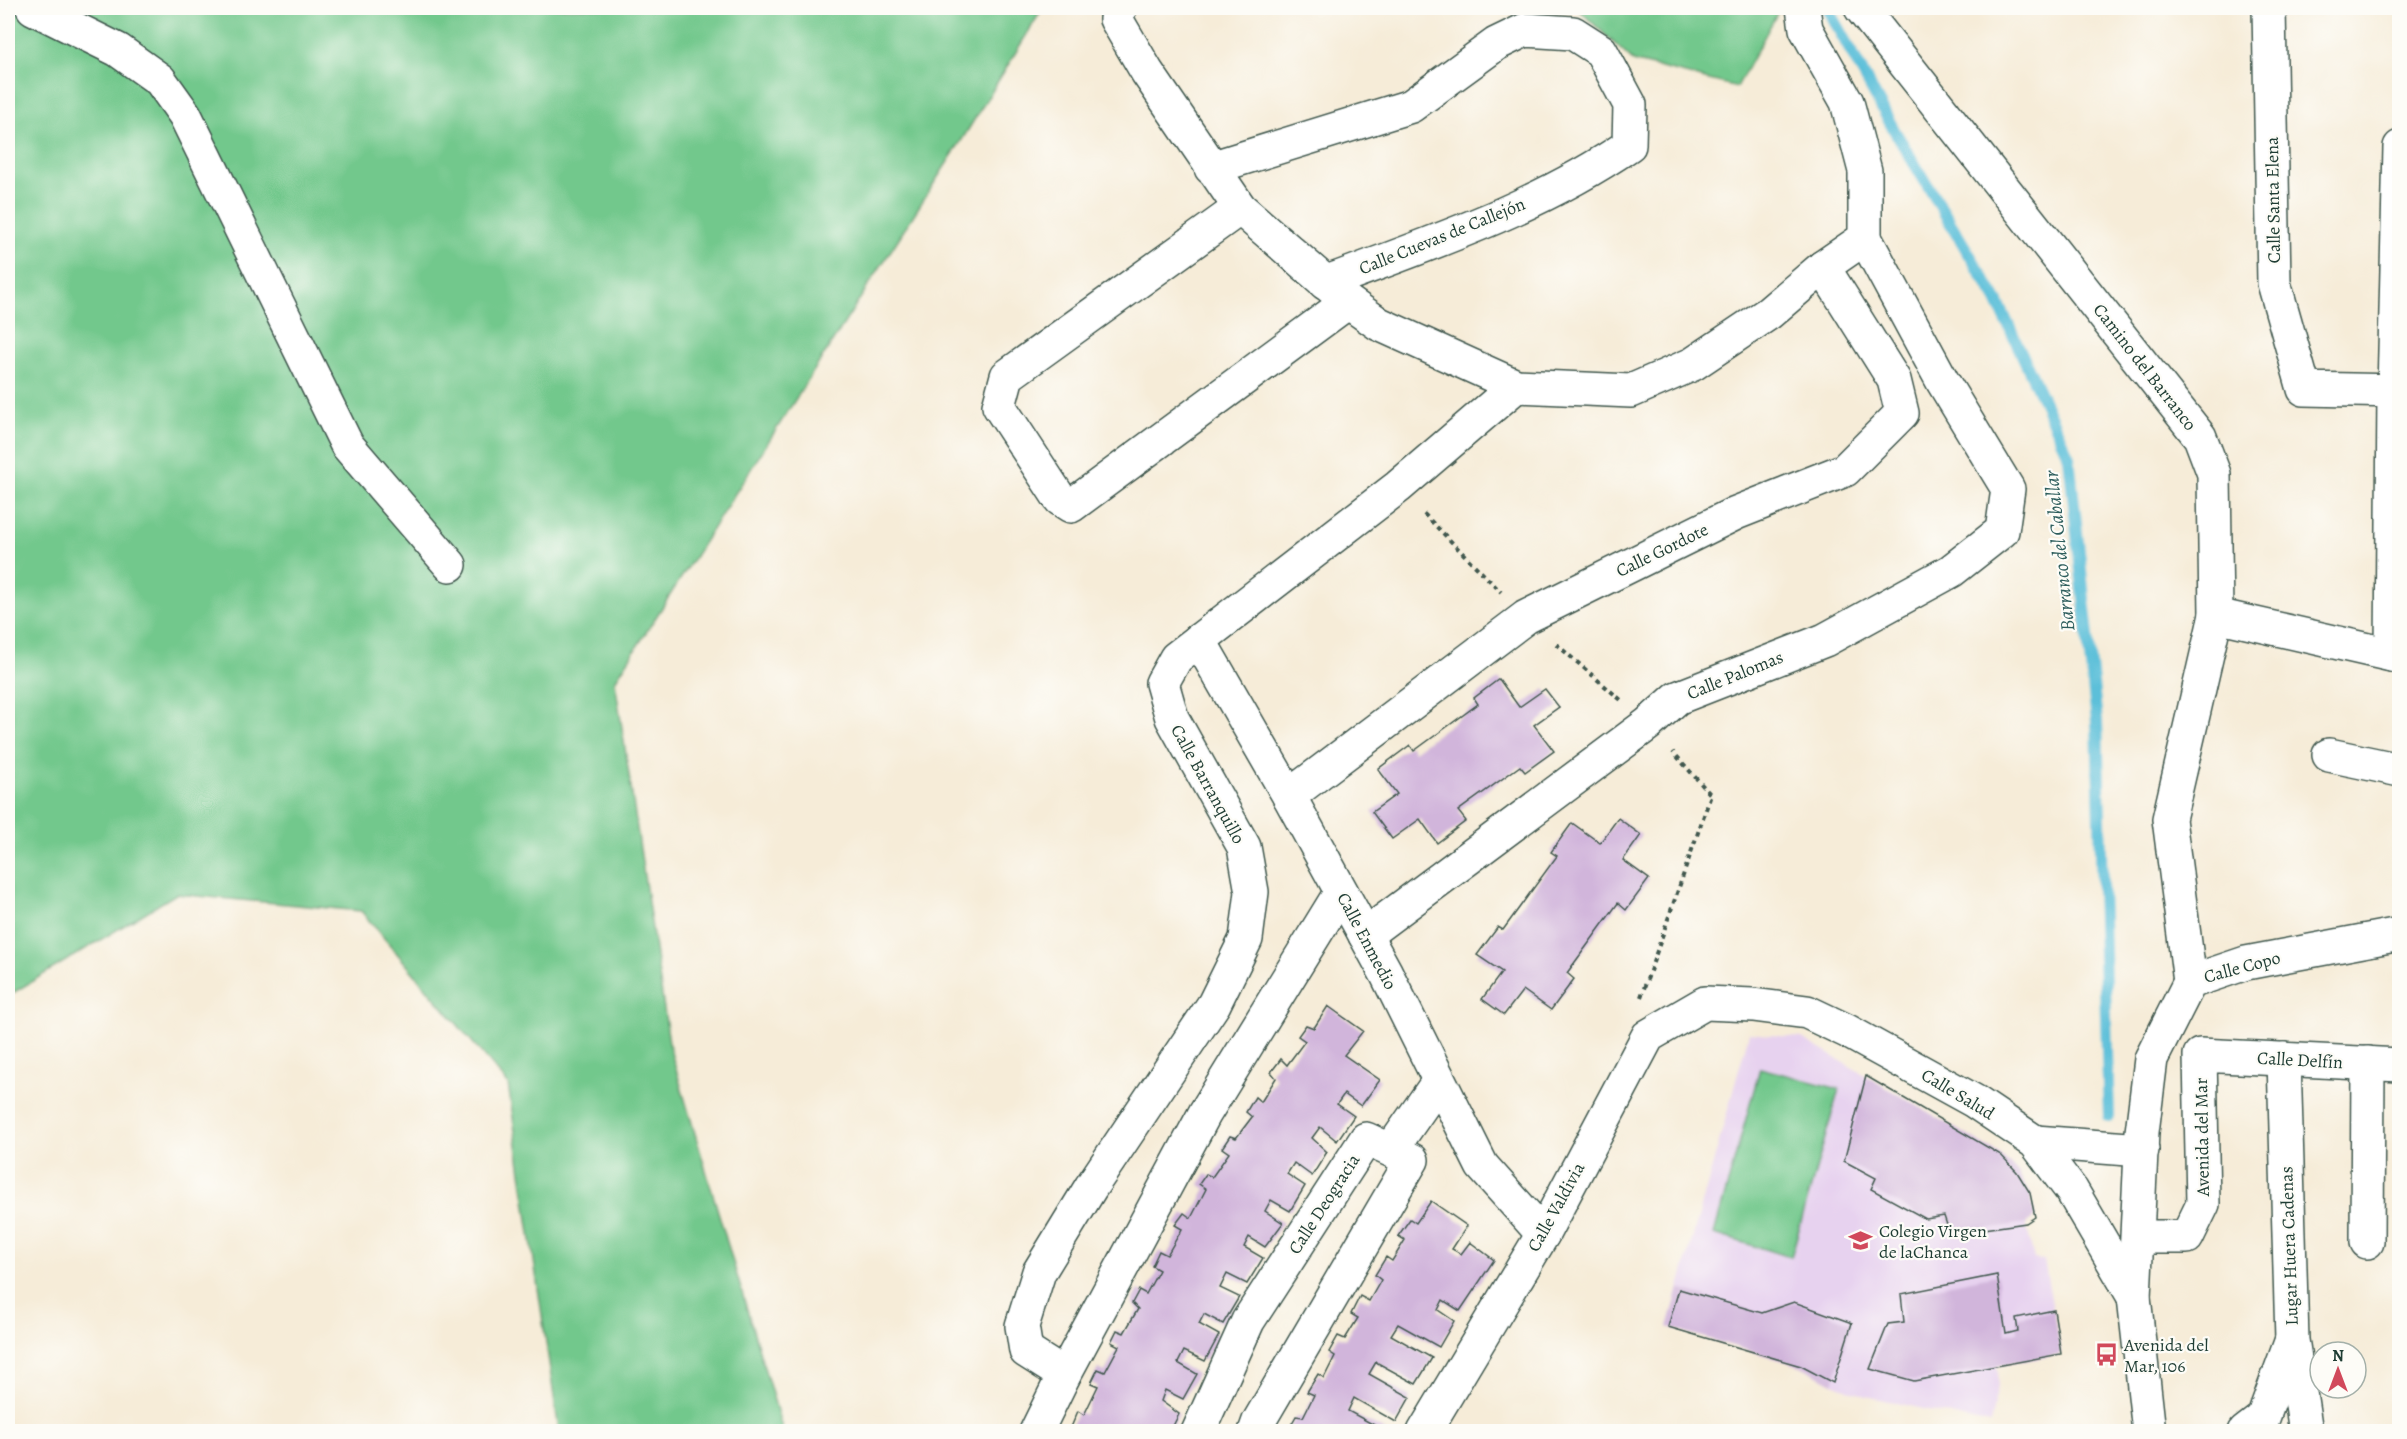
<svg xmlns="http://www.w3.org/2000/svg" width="2407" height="1439" viewBox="0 0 2407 1439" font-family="Alegreya,serif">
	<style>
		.built { fill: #e7d2ef }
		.green { fill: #72c88c; stroke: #488260; stroke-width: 1.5 }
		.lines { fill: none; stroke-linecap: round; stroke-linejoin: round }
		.stream { stroke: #5bbfd9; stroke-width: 12 }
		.building { fill: #d1b5db }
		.minor-casing { stroke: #3f574d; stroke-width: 36 }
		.path { stroke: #3f574d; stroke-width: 4; stroke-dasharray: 4.5 4.5; stroke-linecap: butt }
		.minor { stroke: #fff; stroke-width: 33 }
		.labels { text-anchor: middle; stroke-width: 4.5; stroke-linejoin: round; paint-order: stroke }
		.street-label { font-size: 18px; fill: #1f3d34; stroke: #fdfcf7 }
		.poi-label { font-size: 18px; fill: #1f3d34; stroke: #fdfcf7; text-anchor: start }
		.water-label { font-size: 20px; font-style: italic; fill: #2e5e5d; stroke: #fdfcf7 }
	</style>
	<rect width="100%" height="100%" fill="#fdfcf7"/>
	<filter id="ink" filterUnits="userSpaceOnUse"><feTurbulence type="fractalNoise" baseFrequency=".0167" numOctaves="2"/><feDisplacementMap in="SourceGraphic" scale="12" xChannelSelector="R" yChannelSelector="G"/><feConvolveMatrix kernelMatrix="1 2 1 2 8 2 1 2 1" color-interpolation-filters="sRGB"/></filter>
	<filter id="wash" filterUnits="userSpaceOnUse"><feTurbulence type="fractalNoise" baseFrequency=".008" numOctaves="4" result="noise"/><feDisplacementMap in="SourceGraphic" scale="24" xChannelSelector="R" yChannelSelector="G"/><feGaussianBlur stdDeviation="1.35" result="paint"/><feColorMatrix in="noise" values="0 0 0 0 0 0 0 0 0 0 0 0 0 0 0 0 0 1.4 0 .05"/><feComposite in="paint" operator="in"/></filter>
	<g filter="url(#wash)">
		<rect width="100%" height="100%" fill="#f6ecd8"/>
		<path class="built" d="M 1749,1033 L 1802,1038 L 2001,1155 L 2017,1172 L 2030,1193 L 2035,1217 L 2026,1223 L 2034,1259 L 2044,1260 L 2061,1354 L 1997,1366 L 1999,1381 L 1990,1424 L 1866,1396 L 1833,1383 L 1801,1366 L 1668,1327 Z"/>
		<g class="green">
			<path d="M 8,8 L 1043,8 L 963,138 L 615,681 L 670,1049 L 783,1431 L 559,1431 L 508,1084 L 361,911 L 176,894 L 8,996 Z"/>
			<path d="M 1577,8 L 1780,8 L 1737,87 L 1633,61 Z"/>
			<path d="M 1760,1068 L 1839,1089 L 1791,1257 L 1714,1234 Z"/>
		</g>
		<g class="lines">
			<path class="stream" d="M 1827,8 L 1894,130 L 1997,300 L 2069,457 L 2097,722 L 2109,1116"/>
		</g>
		<g id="blocks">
			<g class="building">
				<path d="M 1499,679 L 1519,707 L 1545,689 L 1559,707 L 1534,725 L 1554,751 L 1525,772 L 1520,766 L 1458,811 L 1466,821 L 1437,843 L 1420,819 L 1392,839 L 1372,812 L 1397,794 L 1378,769 L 1410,745 L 1414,751 L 1478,704 L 1474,698 Z"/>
				<path d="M 1618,818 L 1641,835 L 1623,860 L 1649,879 L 1626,910 L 1618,903 L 1567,973 L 1574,979 L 1551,1010 L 1523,990 L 1504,1015 L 1482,999 L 1502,972 L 1477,955 L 1498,927 L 1503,930 L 1557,856 L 1551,852 L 1572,823 L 1600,843 Z"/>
				<path d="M 1328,1006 L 1363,1031 L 1344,1055 L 1380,1080 L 1361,1106 L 1344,1094 L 1337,1104 L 1354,1116 L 1337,1141 L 1320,1127 L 1312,1138 L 1327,1152 L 1312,1176 L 1294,1163 L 1287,1174 L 1305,1186 L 1290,1211 L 1271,1200 L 1265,1211 L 1283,1223 L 1265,1247 L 1249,1237 L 1244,1247 L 1263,1258 L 1247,1284 L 1227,1274 L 1220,1288 L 1239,1297 L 1223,1324 L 1204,1314 L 1199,1324 L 1219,1335 L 1205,1361 L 1184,1351 L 1178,1363 L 1197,1374 L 1183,1399 L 1165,1390 L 1161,1401 L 1179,1414 L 1170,1432 L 1069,1432 L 1078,1411 L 1084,1415 L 1098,1386 L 1091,1383 L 1098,1369 L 1105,1372 L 1119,1346 L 1111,1342 L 1117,1330 L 1124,1333 L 1138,1309 L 1132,1303 L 1139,1290 L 1146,1294 L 1159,1270 L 1152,1266 L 1159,1251 L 1167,1255 L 1182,1229 L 1175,1225 L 1184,1213 L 1191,1218 L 1206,1189 L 1199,1184 L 1206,1174 L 1212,1177 L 1229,1153 L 1222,1148 L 1230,1136 L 1236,1138 L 1252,1117 L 1246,1112 L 1255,1097 L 1261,1102 L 1276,1078 L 1271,1072 L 1281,1059 L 1287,1065 L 1305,1041 L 1298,1036 L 1306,1025 L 1314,1028 Z"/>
				<path d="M 1866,1076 L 2001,1155 L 2017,1172 L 2030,1193 L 2035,1217 L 2026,1223 L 1950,1234 L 1944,1216 L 1926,1219 L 1871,1189 L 1876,1178 L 1844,1161 Z"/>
				<path d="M 1431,1201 L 1467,1226 L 1452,1249 L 1461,1254 L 1470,1242 L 1494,1260 L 1460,1311 L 1443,1300 L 1438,1310 L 1454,1321 L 1439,1347 L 1398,1324 L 1391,1335 L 1432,1358 L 1416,1384 L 1376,1362 L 1369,1374 L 1410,1397 L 1396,1422 L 1354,1398 L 1348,1411 L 1387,1432 L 1287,1432 L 1296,1416 L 1303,1417 L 1314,1395 L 1307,1392 L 1318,1374 L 1324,1378 L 1335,1356 L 1329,1352 L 1338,1336 L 1345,1339 L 1358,1318 L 1351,1314 L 1360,1296 L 1369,1301 L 1381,1280 L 1375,1275 L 1386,1257 L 1392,1261 L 1405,1240 L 1398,1236 L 1410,1219 L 1416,1223 Z"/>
				<path d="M 1997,1275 L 2006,1334 L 2018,1331 L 2016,1318 L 2054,1310 L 2061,1354 L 1914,1381 L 1870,1369 L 1888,1324 L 1904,1322 L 1901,1294 Z"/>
				<path d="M 1679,1289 L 1762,1313 L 1794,1302 L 1852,1323 L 1833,1383 L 1801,1366 L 1668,1327 Z"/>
			</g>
		</g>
	</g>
	<g filter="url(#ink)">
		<use href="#blocks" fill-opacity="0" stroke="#3f574d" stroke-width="1.5"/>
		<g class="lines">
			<defs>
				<g id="minor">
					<path d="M 33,8 L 118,50 L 160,80 L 185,115 L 347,445 L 450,565"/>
					<path d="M 1120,8 L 1116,19 L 1147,72 L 1240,208 L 1348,302 L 1379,324 L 1516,386 L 1631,391 L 1693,364 L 1769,313 L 1823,267 L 1865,238 L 1865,171 L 1847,102 L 1806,29 L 1803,8"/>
					<path d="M 1861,8 L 2200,437 L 2214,474 L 2216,615 L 2400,657"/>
					<path d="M 2269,8 L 2274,283 L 2304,389 L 2400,391"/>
					<path d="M 1211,168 L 1411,106 L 1496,44 L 1525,30 L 1573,33 L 1601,51 L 1630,105 L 1629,145 C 1538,208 1428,244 1325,283"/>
					<path d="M 1240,208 L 1007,376 L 999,406 L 1060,499 L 1071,506 L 1348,302"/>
					<path d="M 1199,640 L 1289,796 L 1386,973 L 1482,1166 L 1543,1234"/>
					<path d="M 2392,655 L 2394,391 L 2400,147"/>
					<path d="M 2329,755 L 2400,770"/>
					<path d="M 1289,796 L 1526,617 L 1736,513 L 1845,470 L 1902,413 L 1894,380 L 1823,267"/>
					<path d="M 1365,935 L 1648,724 L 1677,698 L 1825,640 L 1951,571 L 2002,531 L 2008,489 L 1943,382 L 1865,238"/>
					<path d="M 2190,982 L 2169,819 L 2216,615"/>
					<path d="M 2284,1059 L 2292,1340 L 2306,1432"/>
					<path d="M 2035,1142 L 2142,1150"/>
					<path d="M 1391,1150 L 1439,1081"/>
					<path d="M 2138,1237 L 2187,1237 L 2203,1204 L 2200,1055 L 2400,1065"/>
					<path d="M 2367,1242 L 2368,1063"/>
					<path d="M 1064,1375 L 1026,1351 L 1022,1326 L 1039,1272 L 1091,1187 L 1214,1004 L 1246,939 L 1252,892 L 1244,847 L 1172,718 L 1162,683 L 1176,658 L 1398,487 L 1516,386"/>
					<path d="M 1036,1432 L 1064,1375 L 1205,1113 L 1341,892"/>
					<path d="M 1198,1432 L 1248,1321 L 1366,1139 L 1412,1160 L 1259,1421 L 1255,1432"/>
					<path d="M 1424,1432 L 1543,1234 L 1648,1036 L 1705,1003 L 1753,1005 L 1807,1012 L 1847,1031 L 1974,1101 L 2035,1142 L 2072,1191 L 2134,1297"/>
					<path d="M 2149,1432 L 2134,1297 L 2142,1132 L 2151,1059 L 2190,982 L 2246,963 L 2400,934"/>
					<path d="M 2245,1432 L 2263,1418 L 2291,1342"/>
				</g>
			</defs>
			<use href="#minor" class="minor-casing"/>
			<g class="path">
				<path d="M 1424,514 L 1501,592"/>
				<path d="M 1556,644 L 1621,700"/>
				<path d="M 1641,997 L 1711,795 L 1673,752"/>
			</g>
			<use href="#minor" class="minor"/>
		</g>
	</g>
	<defs>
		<symbol id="school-bare" viewBox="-9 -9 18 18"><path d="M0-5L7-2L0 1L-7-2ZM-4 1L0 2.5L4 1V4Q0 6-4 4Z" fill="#d1495b" stroke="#fdfcf7" stroke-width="2.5" paint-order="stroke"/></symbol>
		<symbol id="bus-bare" viewBox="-9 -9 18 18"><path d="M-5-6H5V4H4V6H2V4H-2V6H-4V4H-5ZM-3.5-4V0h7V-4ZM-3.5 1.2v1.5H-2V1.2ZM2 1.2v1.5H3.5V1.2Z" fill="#d1495b" stroke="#fdfcf7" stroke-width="2.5" paint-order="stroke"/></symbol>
	</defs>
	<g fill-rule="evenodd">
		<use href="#school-bare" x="1844" y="1224" width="33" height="33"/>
		<use href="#bus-bare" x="2090" y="1338" width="33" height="33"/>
	</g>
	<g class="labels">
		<g class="street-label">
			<text transform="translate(2273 200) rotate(-91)" y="6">Calle Santa Elena</text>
			<text transform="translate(1442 236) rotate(-22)" y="6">Calle Cuevas de Callejón</text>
			<text transform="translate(2145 367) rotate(52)" y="6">Camino del Barranco</text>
			<text transform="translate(1662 550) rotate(-26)" y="6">Calle Gordote</text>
			<text transform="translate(1735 675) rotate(-22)" y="6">Calle Palomas</text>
			<text transform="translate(1208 784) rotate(61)" y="6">Calle Barranquillo</text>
			<text transform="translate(1367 941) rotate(62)" y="6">Calle Enmedio</text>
			<text transform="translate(2242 967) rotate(-15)" y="6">Calle Copo</text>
			<text transform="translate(2300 1060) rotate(3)" y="6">Calle Delfín</text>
			<text transform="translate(1958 1094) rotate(31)" y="6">Calle Salud</text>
			<text transform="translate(2202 1137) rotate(-91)" y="6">Avenida del Mar</text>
			<text transform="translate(1324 1204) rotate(-57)" y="6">Calle Deogracia</text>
			<text transform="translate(1556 1207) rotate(-61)" y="6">Calle Valdivia</text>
			<text transform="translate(2289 1246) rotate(-92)" y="6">Lugar Huera Cadenas</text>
		</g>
		<g class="poi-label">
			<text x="1879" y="1237">Colegio Virgen<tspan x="1879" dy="21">de laChanca</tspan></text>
			<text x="2124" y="1351">Avenida del<tspan x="2124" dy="21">Mar, 106</tspan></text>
		</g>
		<g class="water-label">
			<text transform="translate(2059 551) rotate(-96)" y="7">Barranco del Caballar</text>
		</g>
	</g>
	<rect width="2407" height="1439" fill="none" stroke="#fdfcf7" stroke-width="30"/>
	<g transform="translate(2338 1370)"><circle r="28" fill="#fdfcf7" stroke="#a4b0a9" stroke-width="1.5"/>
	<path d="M0-4.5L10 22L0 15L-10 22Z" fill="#d1495b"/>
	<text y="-9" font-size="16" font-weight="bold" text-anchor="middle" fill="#1f3d34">N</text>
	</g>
</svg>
